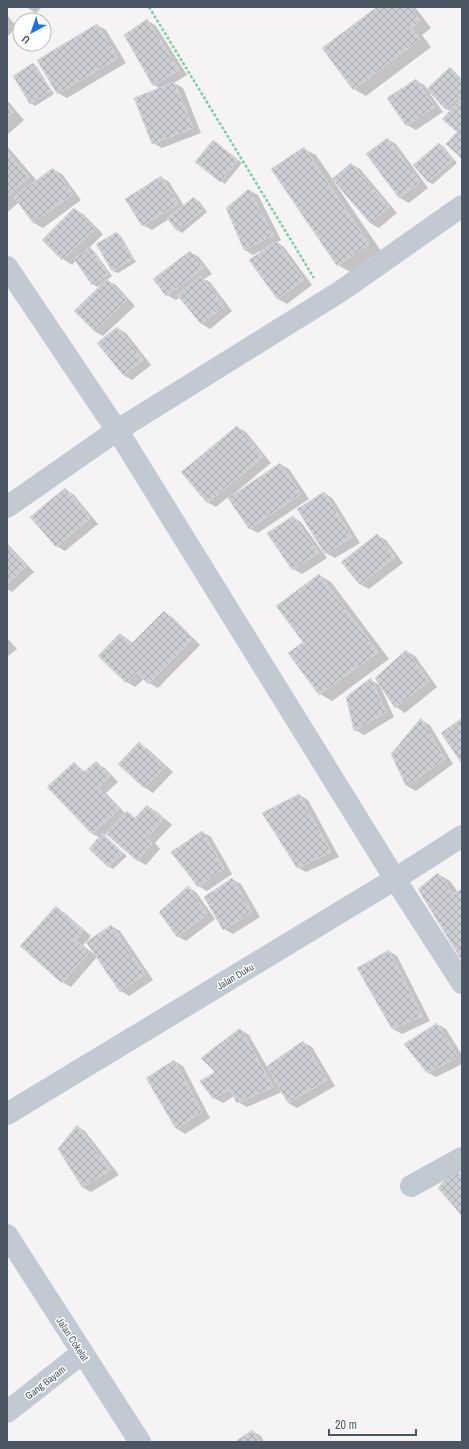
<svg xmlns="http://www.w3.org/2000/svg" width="469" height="1449" viewBox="0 0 469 1449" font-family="'Archivo Narrow',sans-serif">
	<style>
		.shadow { fill: #0003 }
		.building { fill: url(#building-cross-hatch); stroke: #d7d9de }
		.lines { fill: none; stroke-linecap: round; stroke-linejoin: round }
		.path { stroke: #7ad0a6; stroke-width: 2.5; stroke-dasharray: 3 2; stroke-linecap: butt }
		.minor { stroke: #c1cad2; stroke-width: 22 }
		.labels { text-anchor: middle; stroke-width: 3; stroke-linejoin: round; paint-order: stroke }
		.street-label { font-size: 10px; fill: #4a5661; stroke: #fff }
	</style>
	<defs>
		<pattern id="building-cross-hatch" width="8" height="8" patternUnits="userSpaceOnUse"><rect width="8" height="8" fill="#cdcfd5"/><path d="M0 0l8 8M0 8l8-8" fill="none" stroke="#a8abb0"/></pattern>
	</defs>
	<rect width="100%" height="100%" fill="#f5f3f3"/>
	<g class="shadow">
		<path d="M 26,7 L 42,7 L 36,13 Z"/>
		<path d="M 378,7 L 415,7 L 431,28 L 422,35 L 431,47 L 366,96 L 354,89 Z"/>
		<path d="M 7,15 L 17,27 L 7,37 Z"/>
		<path d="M 147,20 L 156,26 L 187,75 L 174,83 L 183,88 L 201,133 L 162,148 L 153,143 L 160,89 L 154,85 L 126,36 Z"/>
		<path d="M 97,25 L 106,30 L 126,63 L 67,98 L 58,93 Z"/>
		<path d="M 33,64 L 37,67 L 54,94 L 35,106 L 31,103 Z"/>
		<path d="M 450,68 L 454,71 L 462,79 L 462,158 L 458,132 L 451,111 L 446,109 L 431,93 L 430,94 L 443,112 L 416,130 L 407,125 L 388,98 L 416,80 L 424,85 L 428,90 Z"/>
		<path d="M 7,100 L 24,120 L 7,135 Z"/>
		<path d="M 387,139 L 396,144 L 428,188 L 409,203 L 400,198 L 368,154 Z"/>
		<path d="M 217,144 L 242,163 L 225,184 L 196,162 Z"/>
		<path d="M 439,144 L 443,146 L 457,163 L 433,184 L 428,182 Z"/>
		<path d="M 7,146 L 37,181 L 53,169 L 62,174 L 81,200 L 43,228 L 34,223 L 19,202 L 7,213 Z"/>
		<path d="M 304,149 L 316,155 L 333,180 L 351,164 L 360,169 L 397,213 L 379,228 L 370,223 L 335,181 L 334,182 L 381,251 L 350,272 L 338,265 Z"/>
		<path d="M 161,177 L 169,182 L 184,206 L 194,199 L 199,201 L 207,212 L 182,233 L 178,230 L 169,219 L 152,230 L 143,225 Z"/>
		<path d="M 249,190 L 258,195 L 281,240 L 277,242 L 284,247 L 312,285 L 287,304 L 278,299 L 250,260 L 261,252 L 260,251 L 253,255 L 245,250 L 227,209 Z"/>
		<path d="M 75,209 L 83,214 L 103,234 L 89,248 L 94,251 L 112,276 L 107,280 L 116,285 L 135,306 L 103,336 L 94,331 L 104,284 L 103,283 L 97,287 L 93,284 L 76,260 L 72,265 L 63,259 L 44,240 Z"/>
		<path d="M 117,233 L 121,236 L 136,262 L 118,273 L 113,271 L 98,244 Z"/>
		<path d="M 190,252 L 199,257 L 212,274 L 204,279 L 210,282 L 232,311 L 210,329 L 202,324 L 180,297 L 176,300 L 167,295 L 155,279 Z"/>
		<path d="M 117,328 L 126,333 L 151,365 L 132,380 L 123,375 Z"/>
		<path d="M 237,427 L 246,432 L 271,463 L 231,496 L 232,497 L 280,464 L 289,469 L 309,499 L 258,533 L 249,528 L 228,497 L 216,507 L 207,502 Z"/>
		<path d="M 65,489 L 74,495 L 98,524 L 65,551 L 56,546 Z"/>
		<path d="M 325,493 L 333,499 L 360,543 L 335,558 L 326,553 Z"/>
		<path d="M 293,517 L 301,522 L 327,558 L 302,574 L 293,569 Z"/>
		<path d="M 377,535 L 386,540 L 403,563 L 369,589 L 360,584 Z"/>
		<path d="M 7,543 L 34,572 L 12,592 L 7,589 Z"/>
		<path d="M 319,575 L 331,582 L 389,659 L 332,701 L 320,694 L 289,653 L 304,642 Z"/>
		<path d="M 164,612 L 172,617 L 200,645 L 158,688 L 149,683 L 144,679 L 135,687 L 127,682 L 121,634 L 133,643 Z"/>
		<path d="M 7,638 L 17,649 L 7,657 Z"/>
		<path d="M 406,651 L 415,656 L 437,687 L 405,713 L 396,707 L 381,686 L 380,686 L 394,717 L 364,735 L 355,730 L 371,680 L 381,686 Z"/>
		<path d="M 421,720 L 430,725 L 453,764 L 416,791 L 407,786 L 392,754 Z"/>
		<path d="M 140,744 L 148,749 L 173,772 L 153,793 L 144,787 Z"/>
		<path d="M 74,763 L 86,772 L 96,763 L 105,768 L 118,782 L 106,793 L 126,814 L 127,812 L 136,818 L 147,806 L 156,811 L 172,825 L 155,843 L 160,849 L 146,865 L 137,860 L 107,833 L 104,836 L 127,856 L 113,869 L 108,866 L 100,838 L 93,834 L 48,787 Z"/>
		<path d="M 299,795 L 308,800 L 339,857 L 306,872 L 297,867 Z"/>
		<path d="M 202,832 L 211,837 L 232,874 L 207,891 L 198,886 Z"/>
		<path d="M 438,874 L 450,881 L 458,892 L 462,890 L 462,959 Z"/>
		<path d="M 232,879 L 241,884 L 260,917 L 233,934 L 224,929 Z"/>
		<path d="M 188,887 L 196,892 L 215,919 L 186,941 L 177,936 Z"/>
		<path d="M 56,907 L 65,913 L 91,936 L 83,945 L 96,956 L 111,926 L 120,931 L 153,980 L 129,996 L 121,991 L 97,957 L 71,987 L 62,982 Z"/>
		<path d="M 389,951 L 397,956 L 430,1021 L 402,1034 L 393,1029 L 358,969 Z"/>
		<path d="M 437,1024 L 446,1029 L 462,1055 L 462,1064 L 436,1077 L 427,1072 Z"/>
		<path d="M 241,1030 L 249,1035 L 267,1067 L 303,1042 L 312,1047 L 335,1086 L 297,1108 L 288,1103 L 282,1092 L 247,1107 L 238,1102 L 234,1096 L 223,1103 L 214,1098 L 216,1072 Z"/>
		<path d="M 174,1061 L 183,1066 L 210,1118 L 185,1134 L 176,1128 Z"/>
		<path d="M 77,1126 L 85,1131 L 119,1175 L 91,1192 L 82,1187 Z"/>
		<path d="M 252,1431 L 261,1436 L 264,1442 L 236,1442 Z"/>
	</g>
	<g class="building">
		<path d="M 377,7 L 410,7 L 420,21 L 411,28 L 420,39 L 353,90 L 322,48 Z"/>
		<path d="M 147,19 L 179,70 L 153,86 L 124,35 Z"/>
		<path d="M 97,24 L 118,58 L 57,94 L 37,60 Z"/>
		<path d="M 33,63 L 51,91 L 30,104 L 13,76 Z"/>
		<path d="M 450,67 L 462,80 L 462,94 L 445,109 L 427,89 Z"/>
		<path d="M 416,79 L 435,107 L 406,126 L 387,98 Z"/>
		<path d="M 174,82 L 193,128 L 152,144 L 134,98 Z"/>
		<path d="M 460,100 L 462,101 L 462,159 L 446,144 L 457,132 L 442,119 Z"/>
		<path d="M 7,105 L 13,112 L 7,117 Z"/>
		<path d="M 387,138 L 420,182 L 399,198 L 366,154 Z"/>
		<path d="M 213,140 L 238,160 L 220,182 L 195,162 Z"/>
		<path d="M 439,143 L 453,160 L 428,182 L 413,165 Z"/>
		<path d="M 304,147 L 369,244 L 337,266 L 271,169 Z"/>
		<path d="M 7,152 L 29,177 L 7,196 Z"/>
		<path d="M 351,163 L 389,207 L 370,223 L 332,179 Z"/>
		<path d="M 53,168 L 73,194 L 33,223 L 14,197 Z"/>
		<path d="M 161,176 L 178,204 L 142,226 L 125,199 Z"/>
		<path d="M 249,189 L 273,235 L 244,250 L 226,208 Z"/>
		<path d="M 194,197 L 203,210 L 177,231 L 167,218 Z"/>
		<path d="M 74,208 L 95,229 L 62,260 L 42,240 Z"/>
		<path d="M 117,232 L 133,259 L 112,271 L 96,244 Z"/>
		<path d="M 276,241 L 304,280 L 277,299 L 249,260 Z"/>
		<path d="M 90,247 L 108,274 L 92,285 L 74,259 Z"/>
		<path d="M 190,251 L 204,268 L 166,296 L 153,279 Z"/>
		<path d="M 201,276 L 224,306 L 201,324 L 177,295 Z"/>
		<path d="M 107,279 L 127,300 L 94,331 L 74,311 Z"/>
		<path d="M 117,327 L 143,360 L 123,375 L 97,343 Z"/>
		<path d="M 237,426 L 263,457 L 207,503 L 181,472 Z"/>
		<path d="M 280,463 L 301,494 L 249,529 L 228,498 Z"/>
		<path d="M 65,488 L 90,518 L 56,547 L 30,517 Z"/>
		<path d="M 324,492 L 352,537 L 325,554 L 297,509 Z"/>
		<path d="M 293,516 L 319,553 L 292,570 L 267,533 Z"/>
		<path d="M 377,534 L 395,557 L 360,585 L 341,562 Z"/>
		<path d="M 7,545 L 26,566 L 7,584 Z"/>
		<path d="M 319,574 L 378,652 L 319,695 L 288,653 L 303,642 L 276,606 Z"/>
		<path d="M 164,611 L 192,639 L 148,684 L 137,672 L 126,683 L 98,656 L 120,633 L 131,644 Z"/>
		<path d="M 406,650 L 429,681 L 395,708 L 375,678 Z"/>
		<path d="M 371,678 L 386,712 L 354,731 L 346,697 Z"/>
		<path d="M 421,718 L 445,759 L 406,786 L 391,754 Z"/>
		<path d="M 462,718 L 462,764 L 441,733 Z"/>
		<path d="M 139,742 L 165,767 L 144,788 L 118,764 Z"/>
		<path d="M 96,761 L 110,776 L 98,788 L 119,809 L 92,834 L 47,787 L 74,762 L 84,772 Z"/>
		<path d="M 299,794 L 331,852 L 297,868 L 262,813 Z"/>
		<path d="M 147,805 L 163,819 L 147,838 L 152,843 L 137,861 L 106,834 L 127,811 L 135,818 Z"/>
		<path d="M 202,831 L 224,868 L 198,887 L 171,852 Z"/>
		<path d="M 102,833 L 123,853 L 108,867 L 89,849 Z"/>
		<path d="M 438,873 L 453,894 L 462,889 L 462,961 L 418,889 Z"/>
		<path d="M 232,878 L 252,912 L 223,930 L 204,897 Z"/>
		<path d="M 188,886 L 207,914 L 177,937 L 159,912 Z"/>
		<path d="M 56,906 L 83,931 L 75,940 L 89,952 L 62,983 L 20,946 Z"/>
		<path d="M 111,925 L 145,974 L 120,992 L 86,942 Z"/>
		<path d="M 389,950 L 422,1016 L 392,1029 L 357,968 Z"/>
		<path d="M 437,1023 L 458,1057 L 427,1073 L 404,1044 Z"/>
		<path d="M 240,1028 L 273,1087 L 237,1103 L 229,1089 L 213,1099 L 200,1081 L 215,1072 L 201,1058 Z"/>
		<path d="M 303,1041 L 327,1080 L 288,1103 L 267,1066 Z"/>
		<path d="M 174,1060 L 202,1112 L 176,1129 L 146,1078 Z"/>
		<path d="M 77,1125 L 111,1170 L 82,1187 L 58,1149 Z"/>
		<path d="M 455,1168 L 462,1176 L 462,1216 L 438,1188 Z"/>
		<path d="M 252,1430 L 260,1442 L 235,1442 Z"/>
	</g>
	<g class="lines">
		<path class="path" d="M 149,7 L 314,278"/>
		<g class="minor">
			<path d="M 7,267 L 124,441 L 395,879 L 462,983"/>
			<path d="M 7,507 L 116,431 L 341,291 L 462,206"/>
			<path d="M 7,1114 L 395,879 L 462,836"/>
			<path d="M 411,1186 L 462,1158"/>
			<path d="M 7,1235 L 140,1442"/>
			<path d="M 7,1412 L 82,1353"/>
		</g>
	</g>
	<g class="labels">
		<g class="street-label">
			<text transform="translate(235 976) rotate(-31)" y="4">Jalan Duku</text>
			<text transform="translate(73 1339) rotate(57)" y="4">Jalan Cokelat</text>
			<text transform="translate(45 1382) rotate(-38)" y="4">Gang Bayam</text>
		</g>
	</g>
	<rect width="469" height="1449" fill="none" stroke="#4a5661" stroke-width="16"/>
	<g transform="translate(32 32) rotate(220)"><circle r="19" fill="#ffffff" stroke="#b7bbc0"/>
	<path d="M0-3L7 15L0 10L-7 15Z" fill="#1a73e8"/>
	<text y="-6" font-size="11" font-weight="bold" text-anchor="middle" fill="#4a5661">U</text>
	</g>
	<path d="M329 1429v6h87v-6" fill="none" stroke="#4a5661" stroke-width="2"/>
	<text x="335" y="1429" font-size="12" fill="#4a5661" stroke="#ffffff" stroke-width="3" paint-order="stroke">20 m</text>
</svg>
